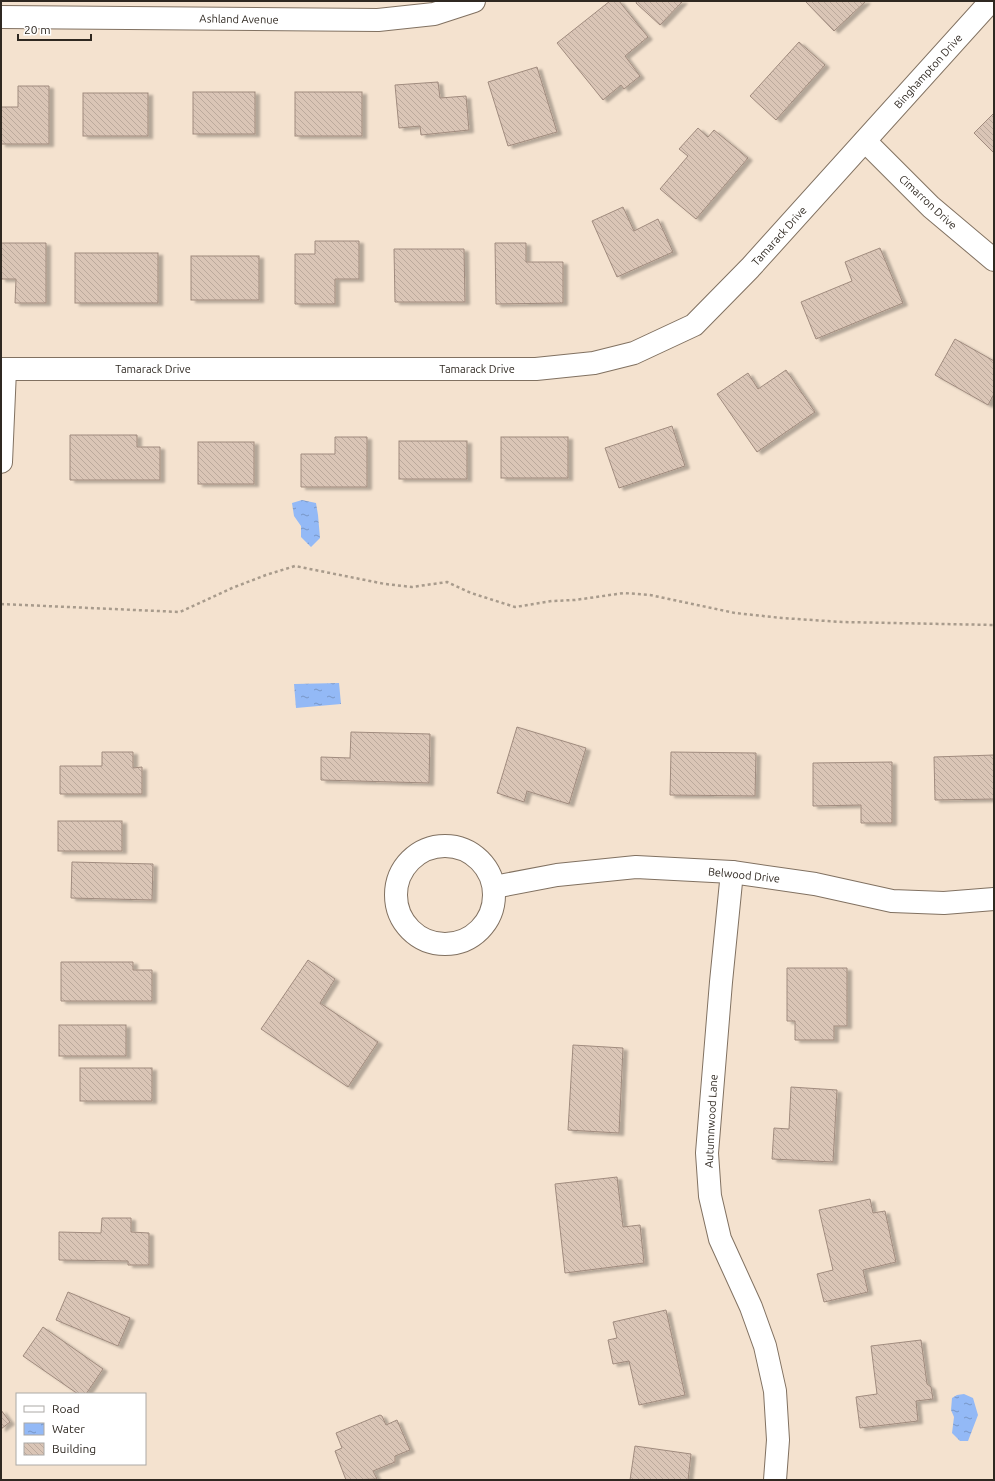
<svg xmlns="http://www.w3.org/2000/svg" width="995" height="1481" viewBox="0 0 995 1481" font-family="Ubuntu,sans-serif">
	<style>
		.water { fill: url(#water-ripples) }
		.building { fill: url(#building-back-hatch); stroke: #a08b7e; filter: url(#shadow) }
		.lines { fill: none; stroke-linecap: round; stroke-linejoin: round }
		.minor-casing { stroke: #817161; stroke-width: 24 }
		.path { stroke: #a89b8c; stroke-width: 2.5; stroke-dasharray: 3 3; stroke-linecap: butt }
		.minor { stroke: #fff; stroke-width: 22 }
		.labels { text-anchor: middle; stroke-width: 3.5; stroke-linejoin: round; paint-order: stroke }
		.street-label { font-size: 11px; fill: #2f2821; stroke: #fff }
	</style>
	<defs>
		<pattern id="water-ripples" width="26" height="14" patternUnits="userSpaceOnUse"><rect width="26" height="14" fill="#93b9f6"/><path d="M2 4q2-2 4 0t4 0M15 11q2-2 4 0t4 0" fill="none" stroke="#7896c7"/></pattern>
		<pattern id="building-back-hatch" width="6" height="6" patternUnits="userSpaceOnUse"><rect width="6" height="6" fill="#dac5b6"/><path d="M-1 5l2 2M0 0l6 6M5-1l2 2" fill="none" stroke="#bba99c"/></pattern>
		<filter id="shadow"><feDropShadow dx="4.5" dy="2.5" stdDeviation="1" flood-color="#0004"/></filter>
	</defs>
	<rect width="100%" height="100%" fill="#f4e2cf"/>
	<g class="water">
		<path d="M 302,500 L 316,503 L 318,515 L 320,538 L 311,547 L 301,537 L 301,526 L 294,516 L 292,503 Z"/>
		<path d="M 339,683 L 341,704 L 296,708 L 294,684 Z"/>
		<path d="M 964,1394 L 973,1398 L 978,1415 L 968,1441 L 960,1441 L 952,1433 L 954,1417 L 951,1410 L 952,1398 L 957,1395 Z"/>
	</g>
	<g class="building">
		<path d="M 610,1 L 619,1 L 648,37 L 625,56 L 640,76 L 624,89 L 621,85 L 603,100 L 557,43 Z"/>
		<path d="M 637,1 L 683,1 L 660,25 L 636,3 Z"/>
		<path d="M 807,1 L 866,1 L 834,31 L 806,2 Z"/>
		<path d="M 799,42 L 825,65 L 776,120 L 750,96 Z"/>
		<path d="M 537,67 L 557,132 L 508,146 L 488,82 Z"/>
		<path d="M 438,82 L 440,98 L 466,96 L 469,130 L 421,135 L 420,126 L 399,128 L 395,85 Z"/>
		<path d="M 18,86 L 49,86 L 49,144 L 1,144 L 1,107 L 18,107 Z"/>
		<rect x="193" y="92" width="62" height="42"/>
		<rect x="295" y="92" width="67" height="44"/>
		<rect x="83" y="93" width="65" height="43"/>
		<path d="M 994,113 L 994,153 L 974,133 Z"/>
		<path d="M 698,128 L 708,137 L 714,130 L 748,158 L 696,219 L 660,189 L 688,156 L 679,149 Z"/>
		<path d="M 623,207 L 634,231 L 658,219 L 673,252 L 617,277 L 592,221 Z"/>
		<path d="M 315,241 L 359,241 L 359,279 L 335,279 L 335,304 L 295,304 L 295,254 L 315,254 Z"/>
		<path d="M 1,243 L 46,243 L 46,303 L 15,303 L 16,279 L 1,279 Z"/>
		<path d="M 495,243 L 526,243 L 526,262 L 563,262 L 563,303 L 496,304 Z"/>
		<path d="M 880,248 L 903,303 L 816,339 L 801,302 L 852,281 L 845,262 Z"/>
		<path d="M 394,249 L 464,249 L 465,302 L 395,302 Z"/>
		<rect x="75" y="253" width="83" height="50"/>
		<rect x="191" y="256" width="68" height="44"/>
		<path d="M 955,339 L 994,361 L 994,394 L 988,405 L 935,375 Z"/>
		<path d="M 786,370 L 815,412 L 757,452 L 717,394 L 748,373 L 758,389 Z"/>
		<path d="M 672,426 L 685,466 L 619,488 L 605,448 Z"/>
		<path d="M 70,435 L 137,435 L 137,447 L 160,447 L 160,480 L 70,480 Z"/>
		<path d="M 335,437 L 367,437 L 367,487 L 301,487 L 301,454 L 335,454 Z"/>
		<rect x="501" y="437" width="67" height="41"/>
		<rect x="399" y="441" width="68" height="38"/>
		<rect x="198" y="442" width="56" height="42"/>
		<path d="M 517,727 L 586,748 L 569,804 L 527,791 L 524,802 L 497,793 Z"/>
		<path d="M 351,732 L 430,734 L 429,783 L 321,780 L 321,757 L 350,758 Z"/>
		<path d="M 102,752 L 133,752 L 133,768 L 142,767 L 142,794 L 60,794 L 60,766 L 102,766 Z"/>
		<path d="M 671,752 L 756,753 L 755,796 L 670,795 Z"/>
		<path d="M 994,755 L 994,799 L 935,800 L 934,757 Z"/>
		<path d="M 892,762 L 892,823 L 861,823 L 861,805 L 813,806 L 813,763 Z"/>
		<rect x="58" y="821" width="64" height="30"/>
		<path d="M 72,862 L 153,864 L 152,900 L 71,898 Z"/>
		<path d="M 308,960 L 335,979 L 320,1003 L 378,1042 L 348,1087 L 261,1029 Z"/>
		<path d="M 61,962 L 133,962 L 133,970 L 152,970 L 152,1001 L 61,1001 Z"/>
		<path d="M 787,968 L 847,968 L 847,1026 L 834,1026 L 834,1040 L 795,1040 L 795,1021 L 787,1021 Z"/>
		<rect x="59" y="1025" width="67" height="31"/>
		<path d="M 573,1045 L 623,1048 L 619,1133 L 568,1130 Z"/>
		<rect x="80" y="1068" width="72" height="33"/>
		<path d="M 791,1087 L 837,1090 L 833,1162 L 772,1159 L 774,1128 L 789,1129 Z"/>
		<path d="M 617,1177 L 623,1227 L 640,1225 L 644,1263 L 565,1273 L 555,1184 Z"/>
		<path d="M 870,1199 L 873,1213 L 885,1211 L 896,1262 L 863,1270 L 868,1292 L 824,1302 L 817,1274 L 833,1270 L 819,1210 Z"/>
		<path d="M 102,1218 L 131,1218 L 131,1232 L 149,1233 L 149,1265 L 128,1265 L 128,1261 L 59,1260 L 59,1232 L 101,1233 Z"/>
		<path d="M 68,1292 L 130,1318 L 118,1346 L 56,1320 Z"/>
		<path d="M 666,1310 L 685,1395 L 639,1405 L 629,1361 L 613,1364 L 608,1340 L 617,1338 L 613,1322 Z"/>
		<path d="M 43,1327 L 103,1369 L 86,1394 L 78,1394 L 23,1356 Z"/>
		<path d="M 921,1340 L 927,1384 L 931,1387 L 933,1399 L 916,1401 L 918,1421 L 860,1428 L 856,1397 L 877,1394 L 871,1346 Z"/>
		<path d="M 1,1410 L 10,1422 L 1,1429 Z"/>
		<path d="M 380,1415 L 382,1416 L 386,1425 L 397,1420 L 410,1450 L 395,1456 L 395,1462 L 373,1471 L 377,1479 L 346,1480 L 335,1451 L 342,1448 L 336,1433 Z"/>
		<path d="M 635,1446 L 691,1454 L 688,1480 L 630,1480 Z"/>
	</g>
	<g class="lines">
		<defs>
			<g id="minor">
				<path d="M 1,17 L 378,20 L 434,14 L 474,1"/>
				<path d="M 865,141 L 931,207 L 994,260"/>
				<path d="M 1,369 L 536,369 L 594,363 L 634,353 L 694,325 L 750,268 L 991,1"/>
				<path d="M 1,462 L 5,370"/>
				<circle cx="445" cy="895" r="49"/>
				<path d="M 732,872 L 721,982 L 707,1153 L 710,1196 L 720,1239 L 751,1307 L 765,1346 L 775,1391 L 778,1440 L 775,1480"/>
				<path d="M 494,887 L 557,875 L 636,867 L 732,872 L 815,884 L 892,901 L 944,903 L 994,899"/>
			</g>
		</defs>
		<use href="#minor" class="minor-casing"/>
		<path class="path" d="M 1,604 L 180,612 L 232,588 L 266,575 L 295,566 L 385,584 L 412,587 L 447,582 L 471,593 L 515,607 L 552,601 L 575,600 L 624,593 L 650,595 L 735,613 L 782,618 L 842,622 L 994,625"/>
		<use href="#minor" class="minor"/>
	</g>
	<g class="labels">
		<g class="street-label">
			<text transform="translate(239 19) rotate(1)" y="4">Ashland Avenue</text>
			<text transform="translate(928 71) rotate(-48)" y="4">Binghampton Drive</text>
			<text transform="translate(928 202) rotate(43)" y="4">Cimarron Drive</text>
			<text transform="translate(779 236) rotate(-48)" y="4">Tamarack Drive</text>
			<text x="153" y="373">Tamarack Drive</text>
			<text x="477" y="373">Tamarack Drive</text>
			<text transform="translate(744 875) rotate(6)" y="4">Belwood Drive</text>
			<text transform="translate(711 1121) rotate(-87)" y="4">Autumnwood Lane</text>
		</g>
	</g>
	<rect width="995" height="1481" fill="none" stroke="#2f2821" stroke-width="4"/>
	<rect x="16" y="1393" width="130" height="72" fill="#ffffff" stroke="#aca9a6"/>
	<rect x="24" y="1406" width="20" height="6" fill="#ffffff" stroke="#aca9a6"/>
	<text x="52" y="1413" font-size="12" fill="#2f2821">Road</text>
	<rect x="24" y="1423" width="20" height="12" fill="url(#water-ripples)" stroke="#aca9a6"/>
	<text x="52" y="1433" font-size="12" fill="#2f2821">Water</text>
	<rect x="24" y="1443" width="20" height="12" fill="url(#building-back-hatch)" stroke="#aca9a6"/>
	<text x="52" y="1453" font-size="12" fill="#2f2821">Building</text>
	<path d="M18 34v6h73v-6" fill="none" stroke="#2f2821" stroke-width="2"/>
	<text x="24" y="34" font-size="12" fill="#2f2821" stroke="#ffffff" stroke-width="3" paint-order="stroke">20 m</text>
</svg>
